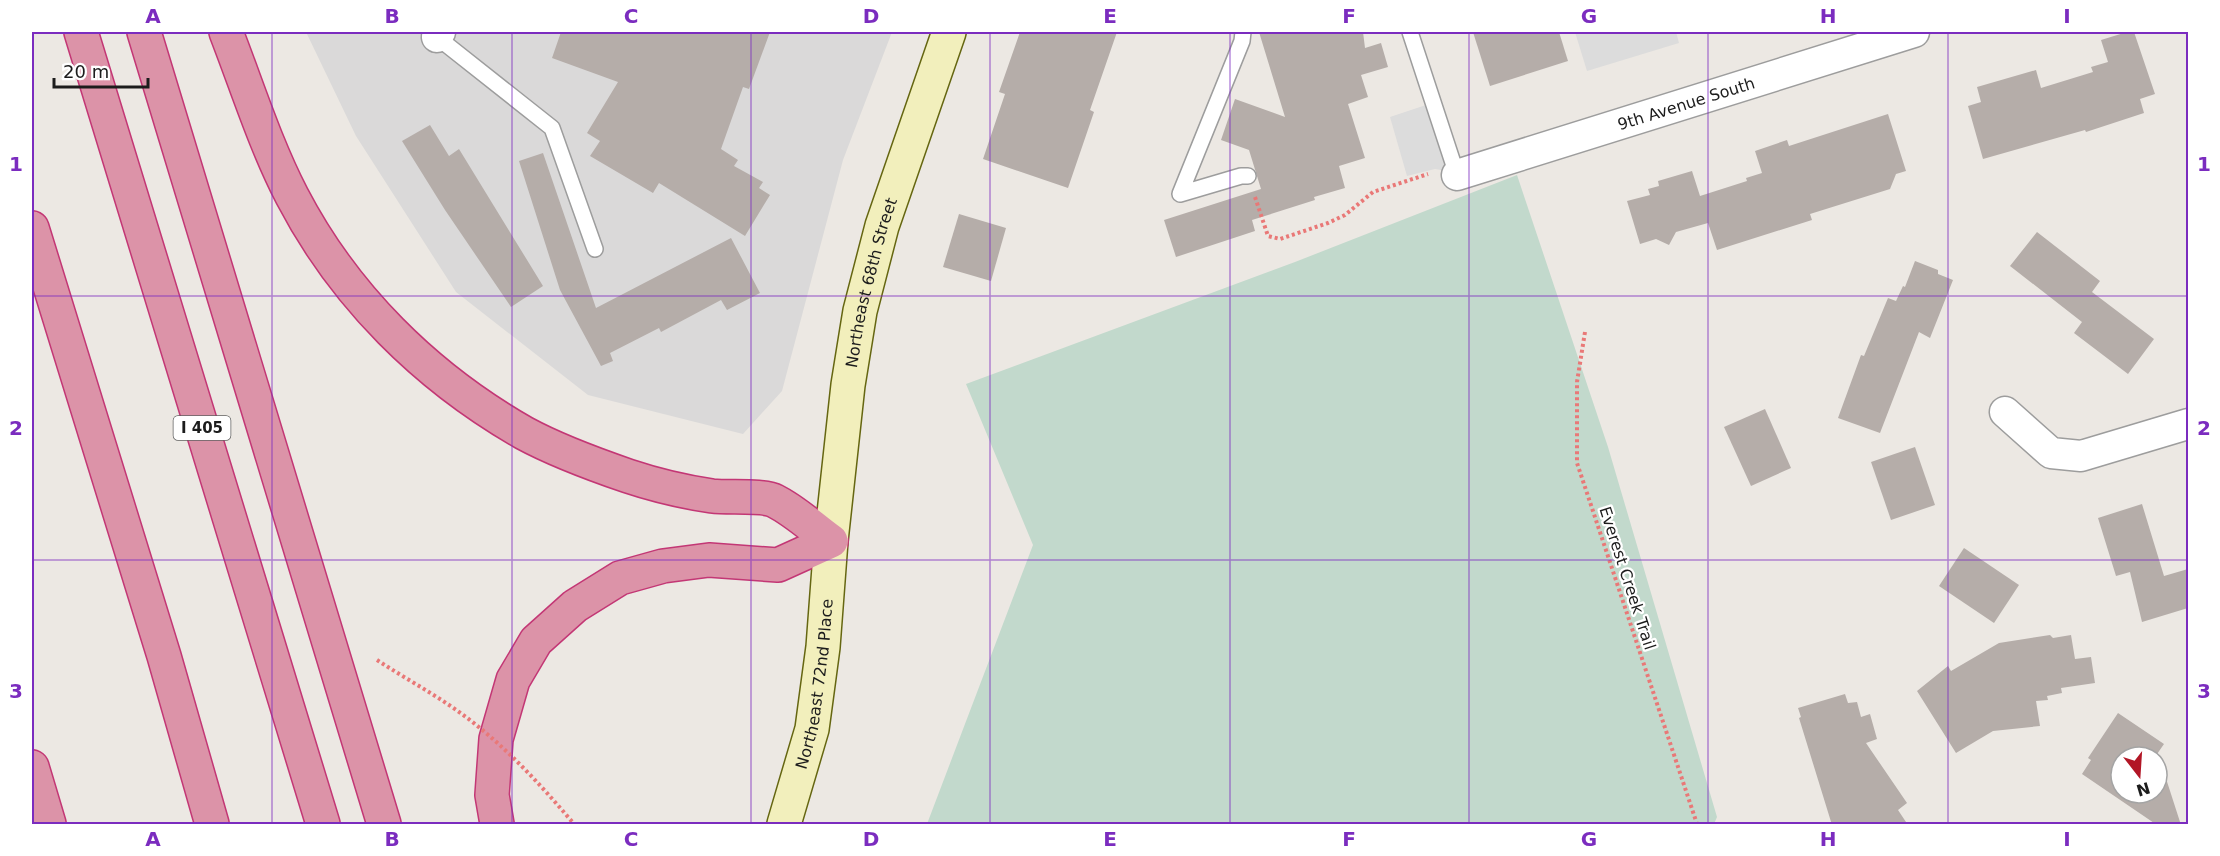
<svg xmlns="http://www.w3.org/2000/svg" width="2220" height="856" viewBox="0 0 2220 856" font-family="'DejaVu Sans',sans-serif">
	<style>
		.residential { fill: #dad9d9 }
		.wetland { fill: #c2d9cc }
		.parking { fill: #dcdcdc }
		.building { fill: #b5ada9 }
		.lines { fill: none; stroke-linecap: round; stroke-linejoin: round }
		.service-casing { stroke: #9d9d9d; stroke-width: 18 }
		.minor-casing { stroke: #9d9d9d; stroke-width: 33 }
		.secondary-casing { stroke: #656611; stroke-width: 36 }
		.motorway-casing { stroke: #c33775; stroke-width: 36 }
		.path { stroke: #e97877; stroke-width: 4; stroke-dasharray: 3 3; stroke-linecap: butt }
		.service { stroke: #fff; stroke-width: 15 }
		.minor { stroke: #fff; stroke-width: 30 }
		.secondary { stroke: #f2efbc; stroke-width: 33 }
		.motorway { stroke: #dc93a8; stroke-width: 33 }
		.path-bridge { stroke: #e97877; stroke-width: 4; stroke-dasharray: 3 3; stroke-linecap: butt }
		.grid { fill: none; stroke: #7b2cbf; stroke-width: 1.5; stroke-opacity: 0.55 }
		.labels { text-anchor: middle; stroke-width: 4.5; stroke-linejoin: round; paint-order: stroke }
		.shield { fill: #fff; stroke: #606060; stroke-width: 1.5 }
		.shield-label { font-size: 15px; font-weight: bold; fill: #1c1c1c }
		.street-label { font-size: 16px; fill: #1c1c1c; stroke: #fff }
		.neatline { fill: none; stroke: #7b2cbf; stroke-width: 2 }
		.grid-label { font-size: 20px; text-anchor: middle; font-weight: bold; fill: #7b2cbf }
	</style>
	<rect width="100%" height="100%" fill="#ece8e3"/>
	<path class="residential" d="M 306,32 L 892,32 L 843,160 L 782,391 L 743,434 L 588,395 L 456,292 L 356,136 Z"/>
	<path class="wetland" d="M 1517,175 L 1608,447 L 1717,817 L 1714,824 L 927,824 L 1033,545 L 966,384 L 1295,262 Z"/>
	<g class="parking">
		<path d="M 1575,32 L 1676,32 L 1679,43 L 1587,71 Z"/>
		<path d="M 1441,100 L 1464,174 L 1435,169 L 1407,176 L 1390,117 Z"/>
	</g>
	<g class="building">
		<path d="M 561,32 L 770,32 L 749,89 L 743,87 L 721,149 L 738,160 L 734,166 L 763,182 L 759,188 L 770,195 L 745,236 L 659,183 L 653,193 L 590,156 L 600,141 L 587,133 L 618,82 L 552,58 Z"/>
		<path d="M 1020,32 L 1117,32 L 1090,110 L 1094,112 L 1068,188 L 983,159 L 1005,94 L 999,92 Z"/>
		<path d="M 1259,32 L 1363,32 L 1365,48 L 1381,43 L 1388,67 L 1361,75 L 1368,97 L 1348,104 L 1365,158 L 1339,166 L 1345,188 L 1314,197 L 1315,200 L 1252,220 L 1255,231 L 1176,257 L 1164,220 L 1261,189 L 1249,150 L 1221,140 L 1235,99 L 1285,117 Z"/>
		<path d="M 1473,32 L 1559,32 L 1568,61 L 1490,86 Z"/>
		<path d="M 2127,32 L 2134,32 L 2155,94 L 2140,99 L 2144,113 L 2086,132 L 2085,130 L 1983,159 L 1968,106 L 1981,102 L 1977,87 L 2036,70 L 2041,88 L 2093,72 L 2091,67 L 2108,62 L 2101,40 Z"/>
		<path d="M 1888,114 L 1906,171 L 1896,174 L 1890,189 L 1810,214 L 1812,220 L 1717,250 L 1708,223 L 1676,232 L 1669,245 L 1656,239 L 1640,244 L 1627,201 L 1650,195 L 1648,189 L 1659,186 L 1658,181 L 1692,171 L 1700,196 L 1747,181 L 1746,178 L 1762,173 L 1755,151 L 1787,140 L 1789,146 Z"/>
		<path d="M 430,125 L 449,156 L 459,149 L 543,286 L 511,307 L 445,210 L 402,141 Z"/>
		<path d="M 543,153 L 596,308 L 731,238 L 760,293 L 727,310 L 721,300 L 661,332 L 659,328 L 610,353 L 613,361 L 601,366 L 560,290 L 519,161 Z"/>
		<path d="M 959,214 L 1006,228 L 991,281 L 943,267 Z"/>
		<path d="M 2037,232 L 2100,281 L 2092,292 L 2154,339 L 2128,374 L 2074,333 L 2082,322 L 2010,266 Z"/>
		<path d="M 1915,261 L 1938,270 L 1938,274 L 1953,280 L 1930,338 L 1919,332 L 1880,433 L 1838,418 L 1861,355 L 1864,356 L 1888,298 L 1896,301 L 1903,286 L 1905,287 Z"/>
		<path d="M 1765,409 L 1791,468 L 1751,486 L 1724,427 Z"/>
		<path d="M 1915,447 L 1935,505 L 1891,520 L 1871,462 Z"/>
		<path d="M 2142,504 L 2164,576 L 2188,569 L 2188,608 L 2142,622 L 2130,572 L 2116,576 L 2098,518 Z"/>
		<path d="M 1964,548 L 2019,585 L 1994,623 L 1939,586 Z"/>
		<path d="M 2050,635 L 2053,638 L 2071,635 L 2075,659 L 2091,657 L 2095,683 L 2061,688 L 2062,693 L 2047,696 L 2048,700 L 2036,701 L 2040,726 L 1993,731 L 1956,753 L 1917,691 L 1948,666 L 1951,671 L 1999,643 Z"/>
		<path d="M 1845,694 L 1848,703 L 1857,702 L 1861,717 L 1870,714 L 1877,739 L 1866,743 L 1907,803 L 1898,810 L 1908,825 L 1832,825 L 1799,718 L 1801,717 L 1798,708 Z"/>
		<path d="M 2118,713 L 2164,744 L 2155,757 L 2121,757 L 2121,793 L 2157,793 L 2157,761 L 2161,763 L 2181,825 L 2157,825 L 2082,774 L 2091,760 L 2088,758 Z"/>
	</g>
	<g class="lines">
		<defs>
			<g id="service">
				<path d="M 1243,32 L 1242,41 L 1180,194 L 1241,176 L 1248,176"/>
				<path d="M 1410,32 L 1457,175"/>
				<path d="M 437,37 L 552,128 L 595,249"/>
			</g>
			<g id="minor">
				<path d="M 437,37 L 440,32"/>
				<path id="s1" d="M 1457,175 L 1914,32"/>
				<path d="M 2005,412 L 2051,453 L 2081,456 L 2188,424"/>
			</g>
			<g id="secondary">
				<path id="s2" d="M 784,824 L 812,729 L 823,647 L 831,541 L 848,385 L 860,311 L 882,226 L 949,32"/>
			</g>
			<g id="motorway">
				<path d="M 81,32 L 323,824"/>
				<path d="M 144,32 L 384,824"/>
				<path d="M 226,32 C 247,86 265,144 292,196 C 344,296 426,377 524,433 C 557,451 593,464 628,476 C 655,485 685,492 712,496 C 728,498 764,495 775,501 C 795,511 813,528 831,541 L 778,565 L 709,560 L 663,566 L 620,578 L 575,606 L 536,641 L 513,680 L 496,739 L 492,795 L 497,824"/>
				<path d="M 32,228 L 164,656 L 212,824"/>
				<path d="M 32,767 L 49,824"/>
			</g>
		</defs>
		<use href="#service" class="service-casing"/>
		<use href="#minor" class="minor-casing"/>
		<use href="#secondary" class="secondary-casing"/>
		<use href="#motorway" class="motorway-casing"/>
		<g class="path">
			<path d="M 1255,197 L 1268,236 L 1280,239 L 1328,223 L 1345,215 L 1373,192 L 1428,174"/>
			<path d="M 1585,332 L 1577,382 L 1577,463 L 1697,824"/>
		</g>
		<use href="#service" class="service"/>
		<use href="#minor" class="minor"/>
		<use href="#secondary" class="secondary"/>
		<use href="#motorway" class="motorway"/>
		<path class="path-bridge" d="M 377,660 C 406,679 438,696 466,717 C 507,748 541,785 574,824"/>
	</g>
	<path class="grid" d="M 272,32 L 272,824M 512,32 L 512,824M 751,32 L 751,824M 990,32 L 990,824M 1230,32 L 1230,824M 1469,32 L 1469,824M 1708,32 L 1708,824M 1948,32 L 1948,824M 32,296 L 2188,296M 32,560 L 2188,560"/>
	<g class="labels">
		<rect class="shield" x="173.5" y="416" width="57" height="24" rx="4.5"/>
		<g class="shield-label">
			<text x="202" y="433">I 405</text>
		</g>
		<g class="street-label">
			<text dy="6" stroke="none"><textPath href="#s1" startOffset="240">9th Avenue South</textPath></text>
			<text dy="6" stroke="none"><textPath href="#s2" startOffset="550">Northeast 68th Street</textPath></text>
			<text transform="translate(1628 578) rotate(72)" y="6">Everest Creek Trail</text>
			<text dy="6" stroke="none"><textPath href="#s2" startOffset="144">Northeast 72nd Place</textPath></text>
		</g>
	</g>
	<rect width="2220" height="856" fill="none" stroke="#ffffff" stroke-width="66"/>
	<g transform="translate(2139 775) rotate(163)"><circle r="28" fill="#ffffff" stroke="#a4a4a4" stroke-width="1.5"/>
	<path d="M0-4.5L10 22L0 15L-10 22Z" fill="#b21626"/>
	<text y="-9" font-size="16" font-weight="bold" text-anchor="middle" fill="#1c1c1c">N</text>
	</g>
	<path d="M54 78v9h94v-9" fill="none" stroke="#1c1c1c" stroke-width="3"/>
	<text x="63" y="78" font-size="18" fill="#1c1c1c" stroke="#ffffff" stroke-width="4.5" paint-order="stroke">20 m</text>
	<rect x="33" y="33" width="2154" height="790" class="neatline"/>
	<g class="grid-label">
		<text x="153" y="23">A</text>
		<text x="392" y="23">B</text>
		<text x="631" y="23">C</text>
		<text x="871" y="23">D</text>
		<text x="1110" y="23">E</text>
		<text x="1349" y="23">F</text>
		<text x="1589" y="23">G</text>
		<text x="1828" y="23">H</text>
		<text x="2067" y="23">I</text>
		<text x="16" y="171">1</text>
		<text x="2204" y="171">1</text>
		<text x="16" y="435">2</text>
		<text x="2204" y="435">2</text>
		<text x="16" y="698">3</text>
		<text x="2204" y="698">3</text>
		<text x="153" y="846">A</text>
		<text x="392" y="846">B</text>
		<text x="631" y="846">C</text>
		<text x="871" y="846">D</text>
		<text x="1110" y="846">E</text>
		<text x="1349" y="846">F</text>
		<text x="1589" y="846">G</text>
		<text x="1828" y="846">H</text>
		<text x="2067" y="846">I</text>
	</g>
</svg>
